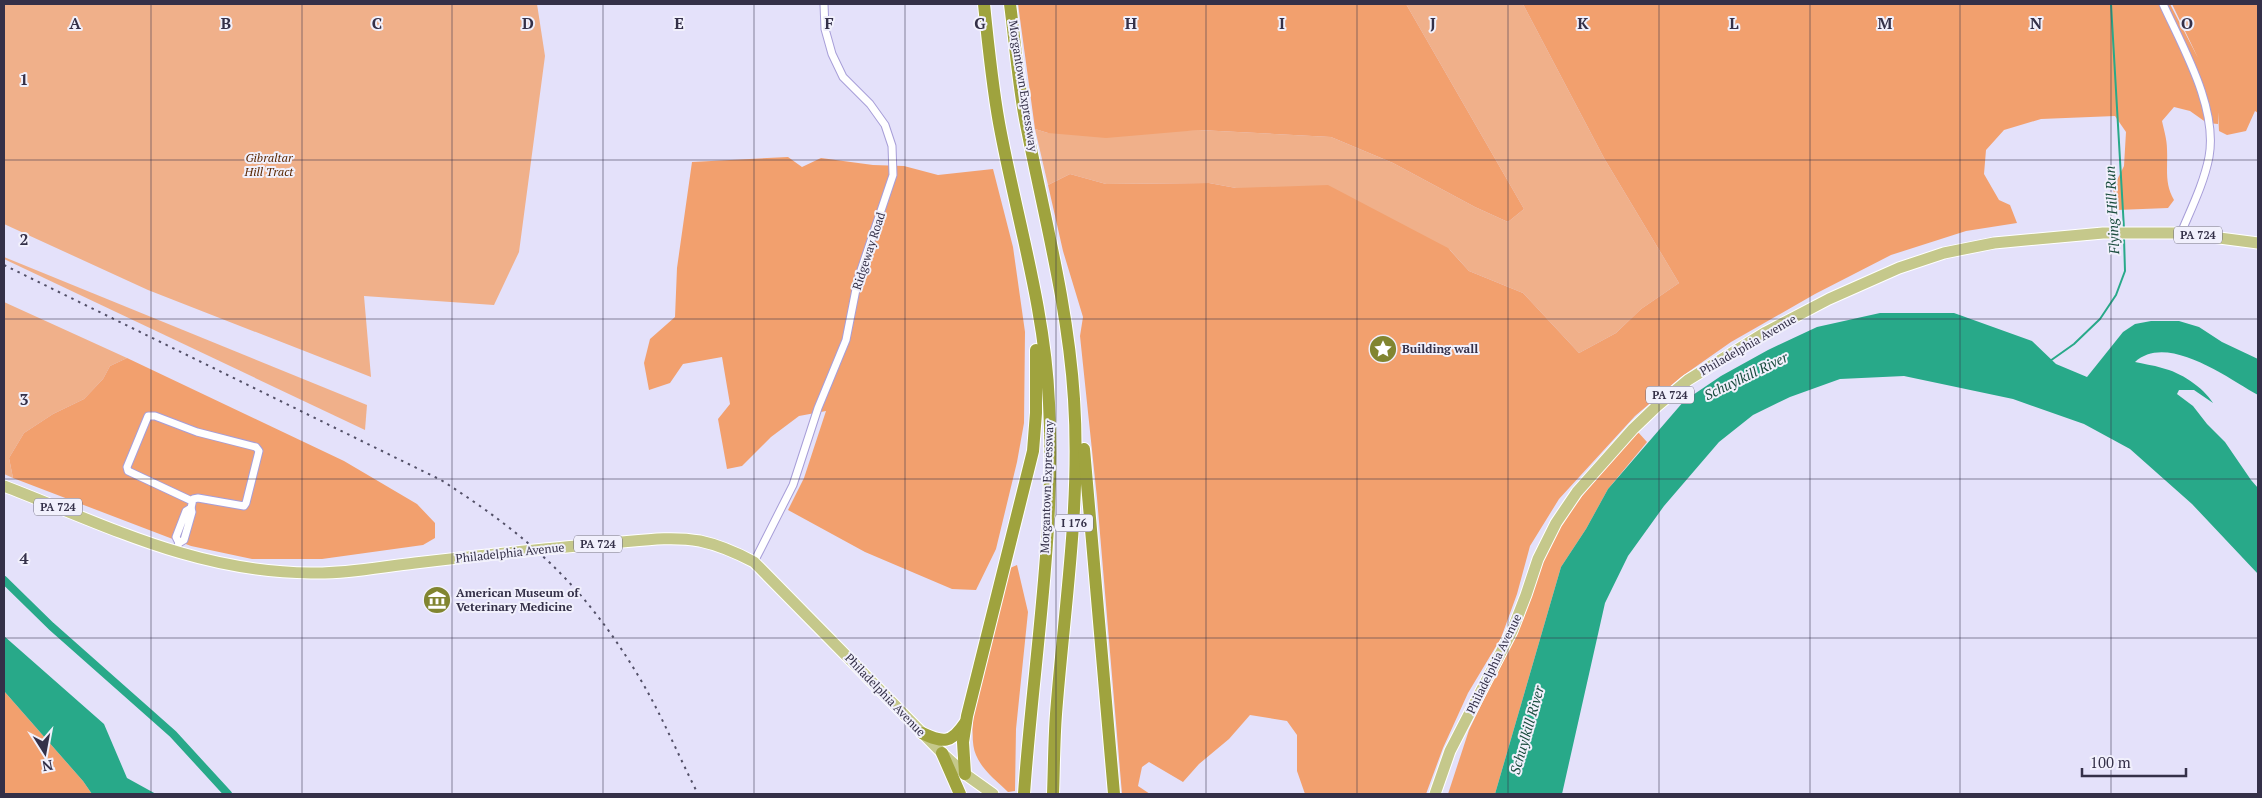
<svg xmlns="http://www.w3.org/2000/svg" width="2262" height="798" viewBox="0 0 2262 798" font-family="'PT Serif',serif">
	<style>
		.green { fill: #f0b08a }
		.forest { fill: #f2a06e }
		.water { fill: #28a989 }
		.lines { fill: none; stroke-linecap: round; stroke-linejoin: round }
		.stream { stroke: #28a989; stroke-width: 2 }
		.canal { stroke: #28a989; stroke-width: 8 }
		.minor-casing { stroke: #a79ed8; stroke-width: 9 }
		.primary-casing { stroke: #fff; stroke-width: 13 }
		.motorway-casing { stroke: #fff; stroke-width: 14 }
		.minor { stroke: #fff; stroke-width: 7 }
		.primary { stroke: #c5c88b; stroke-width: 11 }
		.motorway { stroke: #9fa33e; stroke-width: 12 }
		.rail { stroke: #535068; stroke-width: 2; stroke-dasharray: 2.5 5; stroke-linecap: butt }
		.grid { fill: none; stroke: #343048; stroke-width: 1; stroke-opacity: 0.55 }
		.labels { text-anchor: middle; stroke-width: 4; stroke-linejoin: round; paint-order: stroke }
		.shield { fill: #f1f0fc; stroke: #6d6a7e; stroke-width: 1 }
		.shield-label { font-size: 11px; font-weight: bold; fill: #343048 }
		.street-label { font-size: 12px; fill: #343048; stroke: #f1f0fc }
		.park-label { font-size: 12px; font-style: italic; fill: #592600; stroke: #f1f0fc }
		.poi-label { font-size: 12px; font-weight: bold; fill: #343048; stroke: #f1f0fc; text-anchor: start }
		.water-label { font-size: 14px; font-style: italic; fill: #1a4c3e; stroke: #f1f0fc }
		.grid-label { font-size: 16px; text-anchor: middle; font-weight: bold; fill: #343048; stroke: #f1f0fc; stroke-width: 4; stroke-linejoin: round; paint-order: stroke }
	</style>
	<rect width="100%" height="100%" fill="#e4e1fa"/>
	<g class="green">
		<path d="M 4,4 L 537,4 L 545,56 L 519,252 L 494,305 L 364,296 L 371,377 L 148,290 L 4,224 Z"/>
		<path d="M 1406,4 L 1523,4 L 1604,158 L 1679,283 L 1641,309 L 1616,333 L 1579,353 L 1523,293 L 1469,271 L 1450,250 L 1236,188 L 1209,183 L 1106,184 L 1070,174 L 1048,185 L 1035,129 L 1048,133 L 1199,130 L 1331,137 L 1393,163 L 1475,207 L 1508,222 L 1524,209 Z"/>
		<path d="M 4,257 L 367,405 L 365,430 L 4,259 Z"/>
		<path d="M 4,302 L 127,358 L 110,366 L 103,379 L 84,399 L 53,414 L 24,433 L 9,458 L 13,478 L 4,474 Z"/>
	</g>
	<g class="forest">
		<path d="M 1018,4 L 1406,4 L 1524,209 L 1508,222 L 1475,207 L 1393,163 L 1331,137 L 1199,130 L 1106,138 L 1048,133 L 1035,129 Z"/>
		<path d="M 1523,4 L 2170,4 L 2198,58 L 2172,4 L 2258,4 L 2258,113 L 2255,111 L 2246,131 L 2227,135 L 2219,131 L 2218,112 L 2218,124 L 2207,123 L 2190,111 L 2174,107 L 2162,121 C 2164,130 2167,140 2167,149 C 2168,168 2164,183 2174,200 L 2168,208 L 2117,210 L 2113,188 L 2124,166 L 2126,132 L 2115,116 L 2041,119 L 2004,130 L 1986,150 L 1984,174 L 1999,200 L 2010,205 L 2017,223 L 1966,231 L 1891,255 L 1815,294 L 1731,342 L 1681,377 L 1635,416 L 1559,499 L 1530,546 L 1517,594 L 1501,638 L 1468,693 L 1443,748 L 1426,794 L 1305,794 L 1297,771 L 1297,735 L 1287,721 L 1250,715 L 1229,739 L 1199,764 L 1183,782 L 1149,762 L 1142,767 L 1138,786 L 1150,794 L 1122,794 L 1097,498 L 1080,336 L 1083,317 L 1063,251 L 1048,185 L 1070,174 L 1106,184 L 1209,183 L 1236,188 L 1328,185 L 1448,248 L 1469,271 L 1523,293 L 1579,353 L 1616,333 L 1641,309 L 1679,283 L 1604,158 Z"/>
		<path d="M 788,157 L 802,167 L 821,158 L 873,165 L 904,166 L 938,175 L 993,169 L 1013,247 L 1025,332 L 1024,423 L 1017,462 L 996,549 L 976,590 L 952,589 L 865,552 L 788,510 L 804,478 L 826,411 L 799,416 L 771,437 L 742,466 L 727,469 L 718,419 L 730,404 L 722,357 L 683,364 L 670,383 L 649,390 L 644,363 L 650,339 L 675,317 L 677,268 L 692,162 Z"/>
		<path d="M 127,358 L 344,461 L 417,504 L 435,523 L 435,538 L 423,545 L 322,559 L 252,559 L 191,546 L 13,478 L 9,458 L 24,433 L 53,414 L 84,399 L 103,379 L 110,366 Z"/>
		<path d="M 1637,431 L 1647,442 L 1608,489 L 1586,529 L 1561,567 L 1495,794 L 1448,794 L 1469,730 L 1515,635 L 1532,595 L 1544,557 L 1567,514 Z"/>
		<path d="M 1017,565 L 1028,612 L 1016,729 L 1015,791 L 1008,792 C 997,781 982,770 976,755 C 961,722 1000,606 1010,568 Z"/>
		<path d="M 4,691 L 83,781 L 92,794 L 4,794 Z"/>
	</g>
	<g class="water">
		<path d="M 1880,313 L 1954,313 L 2032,341 L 2056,364 L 2087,377 L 2123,332 L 2135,324 L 2151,321 L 2179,321 L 2199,327 L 2222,342 L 2258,359 L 2258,395 C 2229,379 2167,332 2135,362 C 2143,364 2153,365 2162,368 C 2180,372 2203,387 2213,403 L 2194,390 L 2179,390 L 2177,394 L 2193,406 L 2207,424 L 2225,442 L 2251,480 L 2258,488 L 2258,574 L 2192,504 L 2130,449 L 2084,424 L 2013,399 L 1904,376 L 1840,379 L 1790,397 L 1753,415 L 1719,442 L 1664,506 L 1628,556 L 1605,603 L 1562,794 L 1495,794 L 1561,567 L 1586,529 L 1608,489 L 1684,401 L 1721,376 L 1768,350 L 1817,327 Z"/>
		<path d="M 4,636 L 104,724 L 127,778 L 156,794 L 92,794 L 83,781 L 4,691 Z"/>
	</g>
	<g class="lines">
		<g class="stream">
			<path d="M 2111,4 L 2124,229"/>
			<path d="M 2050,361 L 2074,344 L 2100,319 L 2116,295 L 2125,271 L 2124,238"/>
		</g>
		<path class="canal" d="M 4,580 L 51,626 L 173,734 L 228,794"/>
		<defs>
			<g id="minor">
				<path d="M 2163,4 C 2183,48 2218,108 2209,157 C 2204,183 2191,209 2181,233"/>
				<path d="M 191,508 L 193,499 L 198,498 L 244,506 L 246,503 L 259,451 L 256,447 L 197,432 L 155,416 L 148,416 L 127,467 L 128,471 L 192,501"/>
				<path d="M 175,552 L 179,543 L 184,540 L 192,512 L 191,508 L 186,511 L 176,537 L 179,543"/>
				<path d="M 754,562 L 793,485 L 818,408 L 846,340 L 858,279 L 893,175 L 892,146 L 885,125 L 870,104 L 843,77 L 832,54 L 825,29 L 824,4"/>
			</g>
			<g id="primary">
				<path d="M 4,486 C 108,526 195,572 311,573 C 345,574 380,567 415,563 C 476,556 538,549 600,544 C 633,542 667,535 700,541 C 719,545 737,553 754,562 L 942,753 L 965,774 L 993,794"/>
				<path d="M 1435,794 L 1450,751 L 1512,631 L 1526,595 L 1538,559 L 1556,523 L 1577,492 L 1633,429 L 1657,406 L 1688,380 L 1766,332 L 1829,299 L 1899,268 L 1944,253 L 1994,243 L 2103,233 L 2181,233 L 2258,243"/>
			</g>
			<g id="motorway">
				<path d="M 984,4 C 988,44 992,84 999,123 C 1016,216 1045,308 1049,403 C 1056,532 1033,665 1024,794"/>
				<path d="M 1010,4 C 1015,42 1018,81 1025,119 C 1043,212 1068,304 1074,399 C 1081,505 1064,609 1056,714 C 1054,741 1054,768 1053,794"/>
				<path d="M 1084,449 L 1114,794"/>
				<path d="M 922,733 C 943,743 951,744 965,723"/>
				<path d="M 942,753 L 960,794"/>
				<path d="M 965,774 L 963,742 L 967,716 L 1033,451 L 1036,413 L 1036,350"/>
			</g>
		</defs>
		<use href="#minor" class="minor-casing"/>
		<use href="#primary" class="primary-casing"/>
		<use href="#motorway" class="motorway-casing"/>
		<use href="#minor" class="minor"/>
		<use href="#primary" class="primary"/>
		<use href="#motorway" class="motorway"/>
		<path class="rail" d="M 4,265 L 441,480 C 532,538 587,589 642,682 C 663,718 679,757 698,794"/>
	</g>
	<path class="grid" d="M 151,4 L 151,794M 302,4 L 302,794M 452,4 L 452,794M 603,4 L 603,794M 754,4 L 754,794M 905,4 L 905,794M 1056,4 L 1056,794M 1206,4 L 1206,794M 1357,4 L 1357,794M 1508,4 L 1508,794M 1659,4 L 1659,794M 1810,4 L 1810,794M 1960,4 L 1960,794M 2111,4 L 2111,794M 4,160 L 2258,160M 4,319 L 2258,319M 4,479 L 2258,479M 4,638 L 2258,638"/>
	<defs>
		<symbol id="sight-disc" viewBox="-11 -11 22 22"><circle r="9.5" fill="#818530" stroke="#f1f0fc"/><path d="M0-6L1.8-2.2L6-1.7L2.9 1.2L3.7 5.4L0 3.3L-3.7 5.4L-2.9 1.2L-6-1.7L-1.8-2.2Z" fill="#fff"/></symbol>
		<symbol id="museum-disc" viewBox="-11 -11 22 22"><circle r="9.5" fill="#818530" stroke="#f1f0fc"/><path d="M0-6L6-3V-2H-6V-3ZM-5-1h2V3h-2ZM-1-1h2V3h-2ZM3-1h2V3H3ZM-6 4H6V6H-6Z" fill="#fff"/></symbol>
	</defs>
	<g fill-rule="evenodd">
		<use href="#sight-disc" x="1367" y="333" width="32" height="32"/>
		<use href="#museum-disc" x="421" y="584" width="32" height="32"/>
	</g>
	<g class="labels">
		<g class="shield">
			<rect x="2174" y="226.5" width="48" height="17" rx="4"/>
			<rect x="1646" y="386.5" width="48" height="17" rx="4"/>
			<rect x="34" y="498.5" width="48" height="17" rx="4"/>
			<rect x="1055" y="514.5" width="38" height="17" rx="4"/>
			<rect x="574" y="535.5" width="48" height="17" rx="4"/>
		</g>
		<g class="shield-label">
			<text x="2198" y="239">PA 724</text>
			<text x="1670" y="399">PA 724</text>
			<text x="58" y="511">PA 724</text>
			<text x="1074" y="527">I 176</text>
			<text x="598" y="548">PA 724</text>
		</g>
		<g class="street-label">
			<text transform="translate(1023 86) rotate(81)" y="4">Morgantown Expressway</text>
			<text transform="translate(869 251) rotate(-72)" y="4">Ridgeway Road</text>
			<text transform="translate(1748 345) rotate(-30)" y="4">Philadelphia Avenue</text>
			<text transform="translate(1047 487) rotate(-88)" y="4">Morgantown Expressway</text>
			<text transform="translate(510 553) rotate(-6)" y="4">Philadelphia Avenue</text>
			<text transform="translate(1494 664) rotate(-64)" y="4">Philadelphia Avenue</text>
			<text transform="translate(885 695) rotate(46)" y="4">Philadelphia Avenue</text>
		</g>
		<g class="park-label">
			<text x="269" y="162">Gibraltar<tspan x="269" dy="14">Hill Tract</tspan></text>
		</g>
		<g class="poi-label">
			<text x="1402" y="353">Building wall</text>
			<text x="456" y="597">American Museum of<tspan x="456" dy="14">Veterinary Medicine</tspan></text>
		</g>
		<g class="water-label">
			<text transform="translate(2112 210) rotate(-93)" y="5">Flying Hill Run</text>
			<text transform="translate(1746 376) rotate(-26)" y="5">Schuylkill River</text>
			<text transform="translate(1527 730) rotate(-74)" y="5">Schuylkill River</text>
		</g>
	</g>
	<g class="grid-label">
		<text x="75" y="29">A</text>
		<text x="226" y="29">B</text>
		<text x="377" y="29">C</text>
		<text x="528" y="29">D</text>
		<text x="679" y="29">E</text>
		<text x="829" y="29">F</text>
		<text x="980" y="29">G</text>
		<text x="1131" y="29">H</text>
		<text x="1282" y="29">I</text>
		<text x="1433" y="29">J</text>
		<text x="1583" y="29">K</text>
		<text x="1734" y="29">L</text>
		<text x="1885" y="29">M</text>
		<text x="2036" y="29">N</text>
		<text x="2187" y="29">O</text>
		<text x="24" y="85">1</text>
		<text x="24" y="245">2</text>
		<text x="24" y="405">3</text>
		<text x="24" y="564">4</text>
	</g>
	<rect width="2262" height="798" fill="none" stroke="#343048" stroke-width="10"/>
	<g transform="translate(45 753) rotate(169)" stroke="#f1f0fc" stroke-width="4" paint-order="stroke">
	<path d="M0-4L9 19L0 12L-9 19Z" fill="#343048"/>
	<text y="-8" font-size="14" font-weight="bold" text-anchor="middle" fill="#343048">N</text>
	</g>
	<path d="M2082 768v8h104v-8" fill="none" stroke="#343048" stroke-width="2.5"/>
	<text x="2090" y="768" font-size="15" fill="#343048" stroke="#f1f0fc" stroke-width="4" paint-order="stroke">100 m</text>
</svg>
